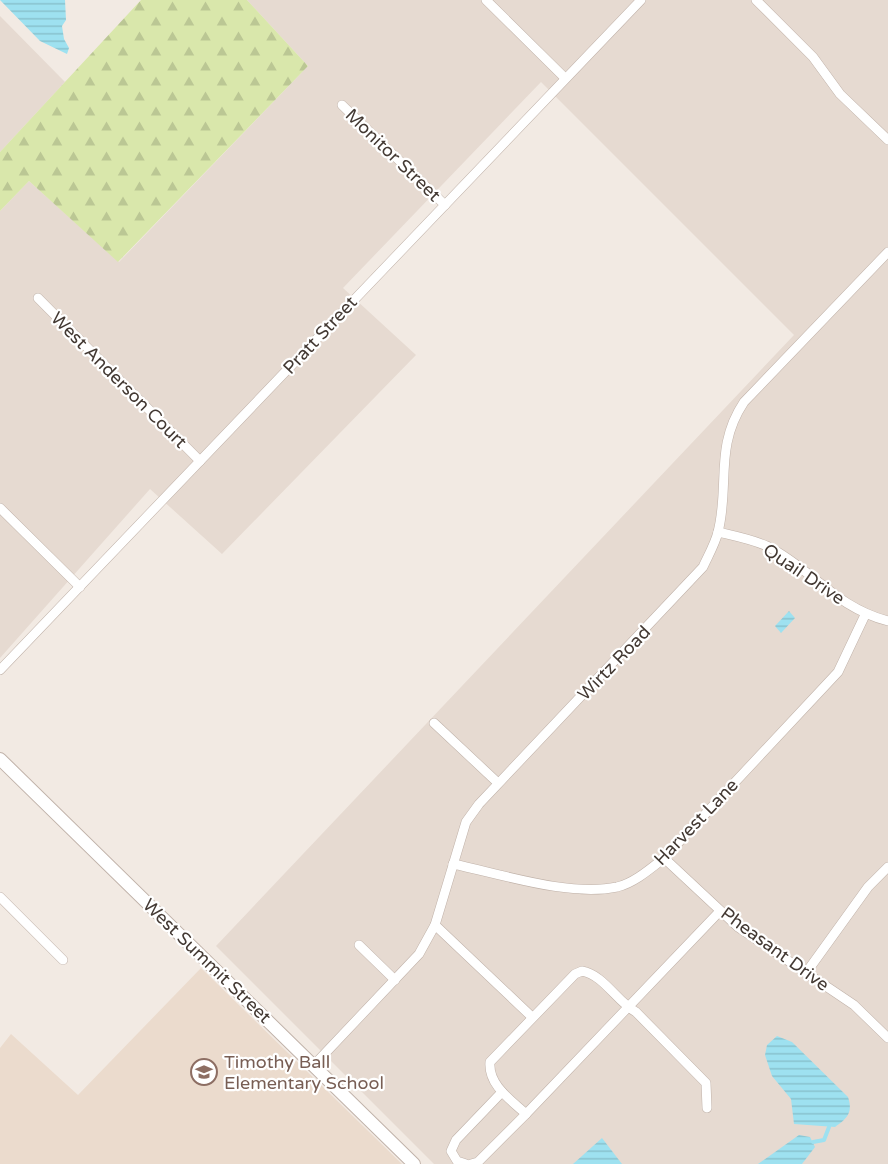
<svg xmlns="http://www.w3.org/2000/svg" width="888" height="1164" viewBox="0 0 888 1164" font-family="'Varela Round',sans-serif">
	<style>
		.residential { fill: #e6dad1 }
		.education { fill: #ebdbcd }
		.forest { fill: url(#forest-firs) }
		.water { fill: url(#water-rules) }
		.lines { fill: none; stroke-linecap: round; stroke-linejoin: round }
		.stream { stroke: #9ee1f0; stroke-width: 4 }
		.minor-casing { stroke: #c0b2a9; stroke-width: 10 }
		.tertiary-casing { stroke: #c0b2a9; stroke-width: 14 }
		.minor { stroke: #fff; stroke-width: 9 }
		.tertiary { stroke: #fff; stroke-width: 12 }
		.labels { text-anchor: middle; stroke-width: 4.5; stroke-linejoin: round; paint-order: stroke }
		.street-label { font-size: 18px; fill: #433933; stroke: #fff }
		.education-label { font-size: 18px; fill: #785e54; stroke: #fff; text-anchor: start }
	</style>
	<defs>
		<pattern id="forest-firs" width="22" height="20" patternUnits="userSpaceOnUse" patternTransform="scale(1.5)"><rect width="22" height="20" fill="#d9e7ab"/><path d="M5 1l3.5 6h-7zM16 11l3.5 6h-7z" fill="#bbc794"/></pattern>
		<pattern id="water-rules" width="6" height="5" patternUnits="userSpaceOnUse" patternTransform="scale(1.5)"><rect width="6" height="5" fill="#9ee1f0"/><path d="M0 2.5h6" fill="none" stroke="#89c2ce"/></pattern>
	</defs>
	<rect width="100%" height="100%" fill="#f2eae3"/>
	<g class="residential">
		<path d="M 247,0 L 888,0 L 888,1164 L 434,1164 L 216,946 L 794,335 L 541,82 L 343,288 L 416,355 L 222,554 L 150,489 L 0,658 L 0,211 L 29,181 L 119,262 L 308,66 Z"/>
		<path d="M 0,16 L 65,82 L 0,152 Z"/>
	</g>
	<path class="education" d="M 201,968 L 402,1164 L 0,1164 L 0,1048 L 11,1034 L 78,1095 Z"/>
	<path class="forest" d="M 141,0 L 247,0 L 308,66 L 118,262 L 29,181 L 0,211 L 0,152 Z"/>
	<g class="water">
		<path d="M 0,0 L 65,0 L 66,20 L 62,26 L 64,39 L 69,48 L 67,54 L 40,41 Z"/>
		<path d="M 789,611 L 795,618 L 781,633 L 775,626 Z"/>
		<path d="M 777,1036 L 792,1042 L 848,1097 C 853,1112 848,1118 835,1127 L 794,1124 L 791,1099 L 772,1076 L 765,1055 L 767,1045 Z"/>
		<path d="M 799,1135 L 810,1137 L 815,1147 L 802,1164 L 758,1164 Z"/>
		<path d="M 602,1138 L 622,1164 L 573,1164 Z"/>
	</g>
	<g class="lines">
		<path class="stream" d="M 813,1142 L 824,1140 L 829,1127"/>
		<defs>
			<g id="minor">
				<path d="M 486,0 L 565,78"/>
				<path d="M 756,0 L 813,57 L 840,94 L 888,140"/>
				<path d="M 342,105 L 445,205"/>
				<path d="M 38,298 L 200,461"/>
				<path d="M 0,508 L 80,587"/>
				<path d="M 718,532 C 735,536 751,539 767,546 C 812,569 835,607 888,621"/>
				<path d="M 0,670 L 641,0"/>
				<path d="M 434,723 L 498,783"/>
				<path d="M 664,858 L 738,927 L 854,1005 L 888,1038"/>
				<path d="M 453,864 C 501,874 569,897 617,887 C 634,883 650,869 664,858 L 838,672 L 865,615"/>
				<path d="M 0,897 L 63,960"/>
				<path d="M 435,925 L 532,1017"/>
				<path d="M 359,945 L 395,980"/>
				<path d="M 806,973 L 868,887 L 888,867"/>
				<path d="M 314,1065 L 419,954 L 435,925 L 466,822 L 479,804 L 703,567 C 708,556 715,544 718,532 C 730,485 714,447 744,402 L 888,252"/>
				<path d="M 707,1108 L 706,1083 L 636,1012 C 617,1002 604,975 582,971 L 575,974 L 490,1062 C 488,1085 511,1100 526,1114 L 720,911"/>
				<path d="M 466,1164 L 457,1161 L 451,1151 L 456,1140 L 502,1092"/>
				<path d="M 471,1164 L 478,1162 L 526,1114"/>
			</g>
			<path id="tertiary" d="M 0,759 L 414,1164"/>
		</defs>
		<use href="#minor" class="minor-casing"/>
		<use href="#tertiary" class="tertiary-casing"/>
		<use href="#minor" class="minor"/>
		<use href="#tertiary" class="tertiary"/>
	</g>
	<defs>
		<symbol id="school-ring" viewBox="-11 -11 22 22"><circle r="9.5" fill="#fff" stroke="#8d6e63" stroke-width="1.5"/><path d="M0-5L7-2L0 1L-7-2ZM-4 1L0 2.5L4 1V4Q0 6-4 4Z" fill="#8d6e63"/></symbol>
	</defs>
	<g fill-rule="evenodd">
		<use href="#school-ring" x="189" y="1057" width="30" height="30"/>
	</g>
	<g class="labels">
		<g class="street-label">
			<text transform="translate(393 155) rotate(44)" y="6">Monitor Street</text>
			<text transform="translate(320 335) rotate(-47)" y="6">Pratt Street</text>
			<text transform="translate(119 380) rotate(45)" y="6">West Anderson Court</text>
			<text transform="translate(804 574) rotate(34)" y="6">Quail Drive</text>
			<text transform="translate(614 663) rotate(-46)" y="6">Wirtz Road</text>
			<text transform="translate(696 822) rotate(-46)" y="6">Harvest Lane</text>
			<text transform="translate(775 949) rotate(36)" y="6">Pheasant Drive</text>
			<text transform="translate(207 961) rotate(44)" y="6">West Summit Street</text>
		</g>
		<g class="education-label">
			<text x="224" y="1068">Timothy Ball<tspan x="224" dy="21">Elementary School</tspan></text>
		</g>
	</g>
</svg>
